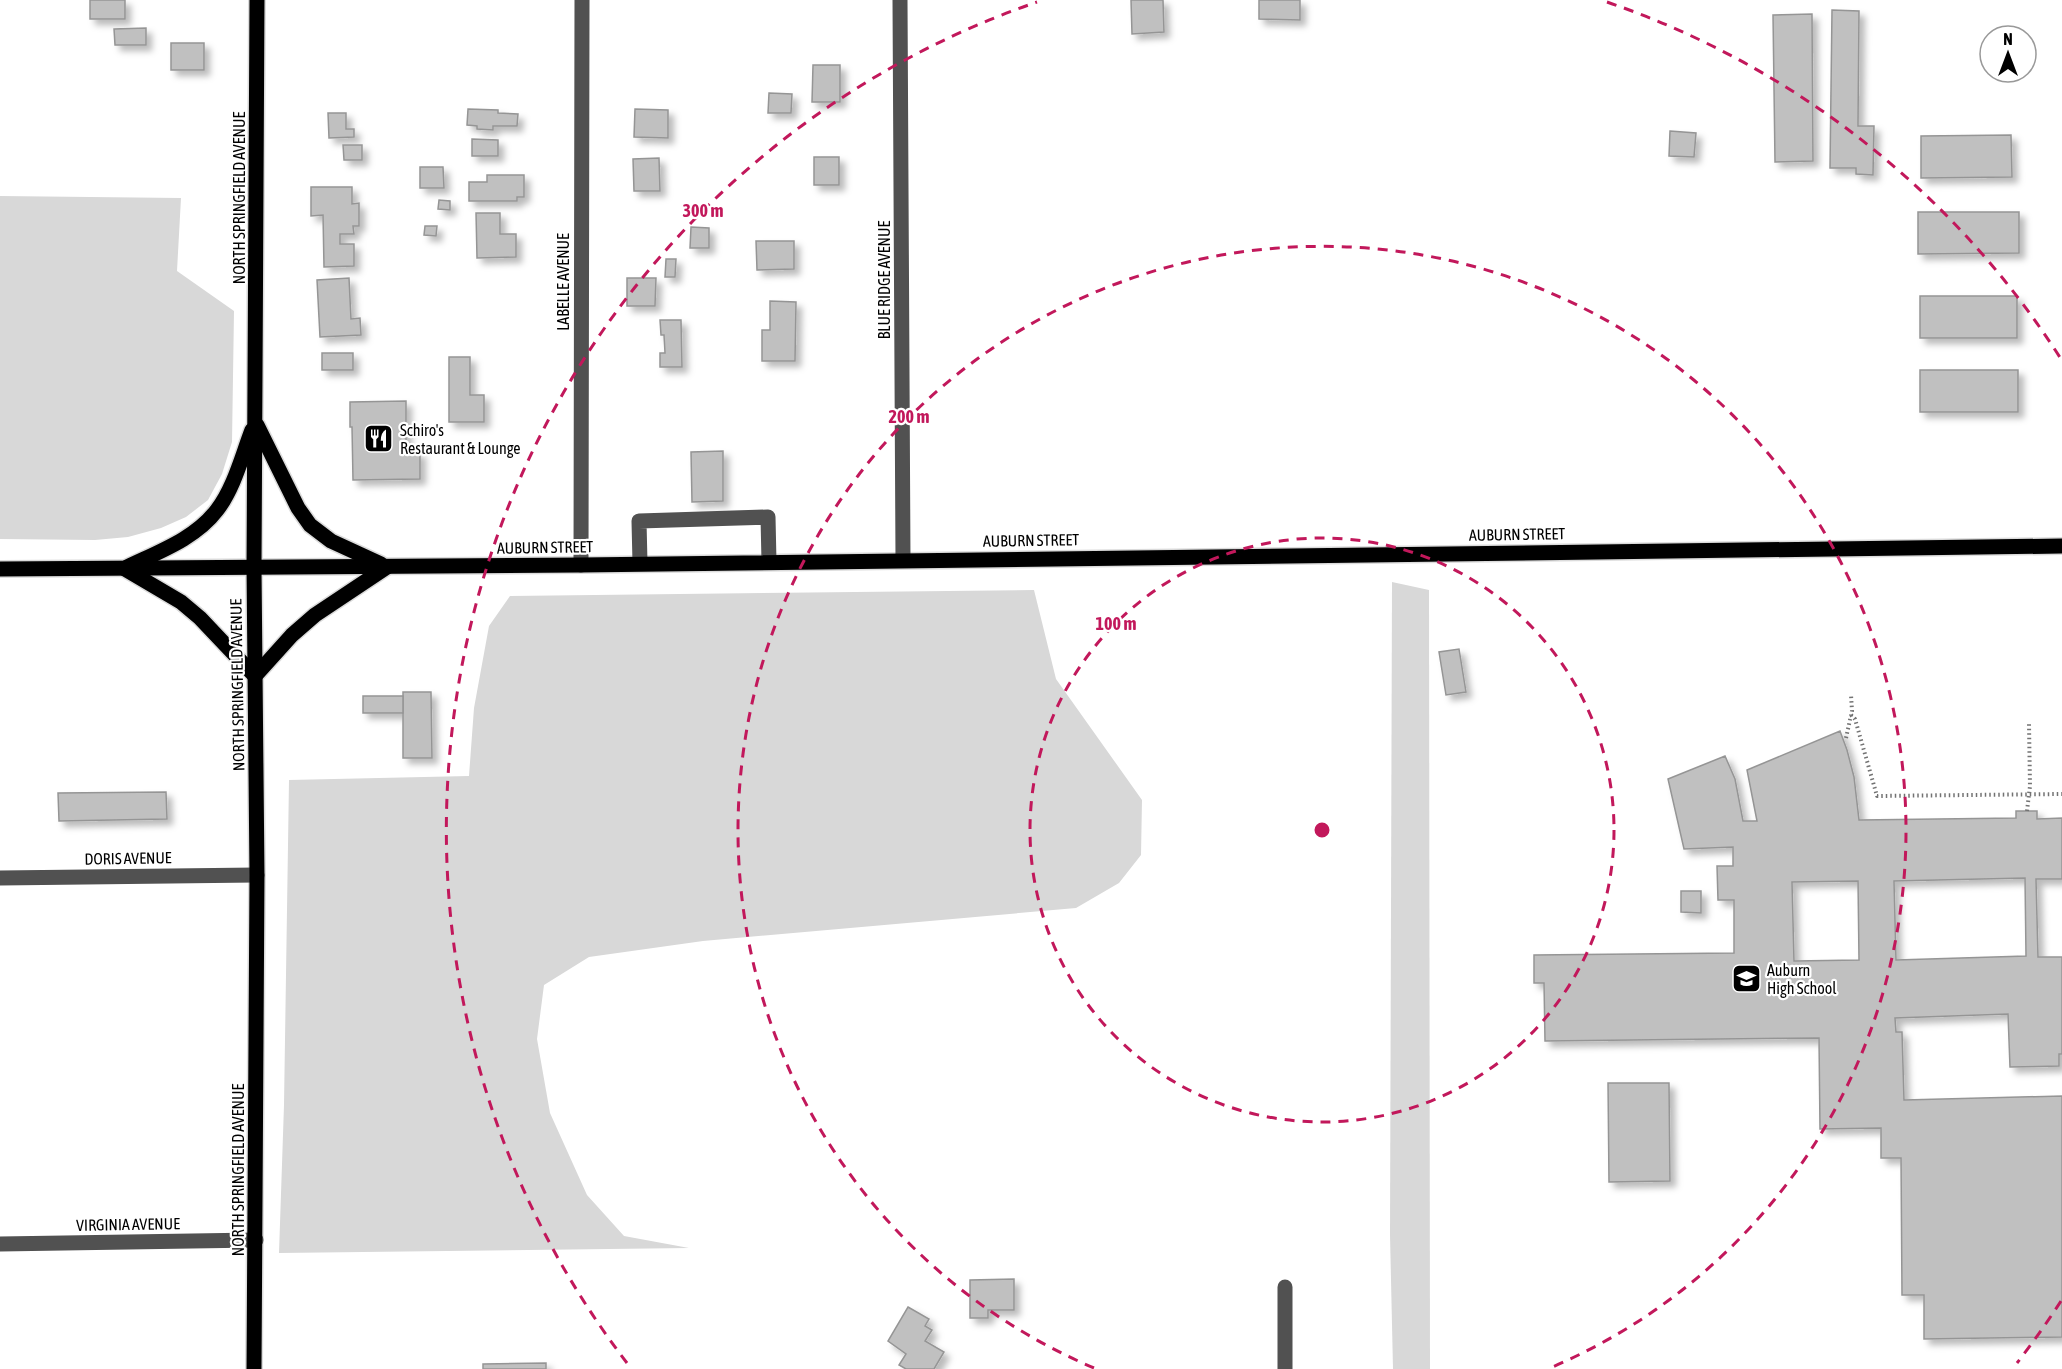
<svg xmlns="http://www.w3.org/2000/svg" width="2062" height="1369" viewBox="0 0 2062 1369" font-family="'Asap Condensed',sans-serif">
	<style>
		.green { fill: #d8d8d8 }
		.building { fill: #c0c0c0; stroke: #959595; stroke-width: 1.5; fill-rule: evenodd; filter: url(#shadow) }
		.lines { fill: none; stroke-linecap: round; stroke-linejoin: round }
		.major-casing { stroke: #dbdbdb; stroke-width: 18 }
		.path { stroke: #737373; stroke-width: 4; stroke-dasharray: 1.5 3; stroke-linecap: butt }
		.minor { stroke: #515151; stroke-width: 15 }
		.major { stroke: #000; stroke-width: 15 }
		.ring { fill: none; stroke: #c2185b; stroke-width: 3; stroke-dasharray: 10 8 }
		.labels { text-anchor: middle; stroke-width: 4.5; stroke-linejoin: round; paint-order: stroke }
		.street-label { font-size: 16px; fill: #000; stroke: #fff }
		.poi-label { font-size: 16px; fill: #000; stroke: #fff; text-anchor: start }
		.centre { fill: #c2185b; stroke: #fff; stroke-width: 3 }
		.ring-label { font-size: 18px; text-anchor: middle; font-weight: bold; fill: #c2185b; stroke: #fff; stroke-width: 4.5; stroke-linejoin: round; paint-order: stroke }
	</style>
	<defs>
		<filter id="shadow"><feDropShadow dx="5.5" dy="5.5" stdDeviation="3" flood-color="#0004"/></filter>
	</defs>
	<rect width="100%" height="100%" fill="#fff"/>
	<g class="green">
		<path d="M 0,196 L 181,198 L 177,271 L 234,311 L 232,442 L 222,474 L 208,500 L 186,517 L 161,528 L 128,537 L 95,540 L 0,539 Z"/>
		<path d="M 1392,582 L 1429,590 L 1430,1369 L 1393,1369 L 1390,1235 Z"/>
		<path d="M 1034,590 L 1056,679 L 1142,800 L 1141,855 L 1119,883 L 1076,908 L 703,941 L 589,957 L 544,985 L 537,1039 L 550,1113 L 587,1195 L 624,1236 L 689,1248 L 279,1253 L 284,1105 L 289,780 L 469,776 L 474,708 L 489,626 L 510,596 Z"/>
	</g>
	<g class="building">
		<rect x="90" y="0" width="35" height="19"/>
		<path d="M 1131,0 L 1163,0 L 1164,32 L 1132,34 Z"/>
		<path d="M 1259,0 L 1300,0 L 1300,20 L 1259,19 Z"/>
		<path d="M 1832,10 L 1859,11 L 1858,126 L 1874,126 L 1873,175 L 1856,174 L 1856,168 L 1830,168 Z"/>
		<path d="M 1812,14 L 1813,161 L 1775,162 L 1773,15 Z"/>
		<path d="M 146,28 L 146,45 L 115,45 L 114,29 Z"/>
		<rect x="171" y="43" width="33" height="27"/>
		<path d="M 813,65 L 840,65 L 840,102 L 812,102 Z"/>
		<path d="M 769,93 L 792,94 L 791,113 L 768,113 Z"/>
		<path d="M 468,109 L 498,110 L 498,113 L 518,114 L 517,126 L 493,126 L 493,130 L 477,129 L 477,126 L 467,125 Z"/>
		<path d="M 635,109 L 668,110 L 668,138 L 634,137 Z"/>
		<path d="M 328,113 L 346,113 L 346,129 L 354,129 L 354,137 L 329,138 Z"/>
		<path d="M 1670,131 L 1696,133 L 1694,157 L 1669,156 Z"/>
		<path d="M 2011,135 L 2012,177 L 1921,178 L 1921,136 Z"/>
		<path d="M 472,139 L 498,140 L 498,156 L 472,156 Z"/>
		<path d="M 343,145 L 362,145 L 362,160 L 344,160 Z"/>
		<rect x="814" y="157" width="25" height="28"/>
		<path d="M 659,158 L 660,191 L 634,191 L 633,159 Z"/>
		<path d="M 420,167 L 443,167 L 444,188 L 420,188 Z"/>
		<path d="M 487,175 L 524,175 L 524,197 L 517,197 L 517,201 L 469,201 L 469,182 L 487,182 Z"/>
		<path d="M 311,187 L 352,187 L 352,204 L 359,203 L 359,226 L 353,226 L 354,234 L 340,234 L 340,244 L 354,244 L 354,266 L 324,267 L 323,215 L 311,216 Z"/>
		<path d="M 439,200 L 450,201 L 450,210 L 438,209 Z"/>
		<path d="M 1918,212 L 2019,212 L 2019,253 L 1918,254 Z"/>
		<path d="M 476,213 L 500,213 L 500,234 L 516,234 L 516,257 L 477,258 Z"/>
		<path d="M 425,226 L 437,226 L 436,236 L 424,235 Z"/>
		<path d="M 691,227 L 709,228 L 709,248 L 690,248 Z"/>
		<path d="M 756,241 L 794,241 L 794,269 L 757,270 Z"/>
		<path d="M 666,259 L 676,259 L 675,277 L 665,277 Z"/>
		<path d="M 349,278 L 351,319 L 360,318 L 361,335 L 320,337 L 317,280 Z"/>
		<path d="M 627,278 L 656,278 L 655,306 L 627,306 Z"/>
		<rect x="1920" y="296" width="97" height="42"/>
		<path d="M 770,301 L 796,302 L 795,361 L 762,361 L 762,330 L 770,330 Z"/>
		<path d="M 660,320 L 681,320 L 682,367 L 660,367 L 660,353 L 665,353 L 664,335 L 661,335 Z"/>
		<rect x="322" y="353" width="31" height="17"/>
		<path d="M 449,357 L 470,357 L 470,395 L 484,395 L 484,422 L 449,422 Z"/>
		<rect x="1920" y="370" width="98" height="42"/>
		<path d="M 406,401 L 406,452 L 420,452 L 420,479 L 353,480 L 352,427 L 350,427 L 350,402 Z"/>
		<path d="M 723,451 L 723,501 L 692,502 L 691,452 Z"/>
		<path d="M 1459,649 L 1466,692 L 1446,695 L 1439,652 Z"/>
		<path d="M 403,692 L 431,692 L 432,758 L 403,758 Z"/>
		<rect x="363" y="696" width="40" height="17"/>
		<path d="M 1840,731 L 1847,750 L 1854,777 L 1859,820 L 2016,818 L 2016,811 L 2037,811 L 2037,819 L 2062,818 L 2062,879 L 2036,879 L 2038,957 L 2062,957 L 2062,1054 L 2059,1054 L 2059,1066 L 2010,1067 L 2008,1014 L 1895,1018 L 1896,1032 L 1902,1032 L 1904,1100 L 2062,1096 L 2062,1337 L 1924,1339 L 1924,1295 L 1902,1295 L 1901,1158 L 1881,1158 L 1881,1128 L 1820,1129 L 1819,1038 L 1545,1041 L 1544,983 L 1534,983 L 1534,955 L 1734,953 L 1734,900 L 1718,900 L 1717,866 L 1733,866 L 1733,847 L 1684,849 L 1668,779 L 1725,756 L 1735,779 L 1743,821 L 1757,821 L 1747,770 ZM 2025,878 L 2026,956 L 1896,960 L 1894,881 ZM 1858,881 L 1859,960 L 1794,961 L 1792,882 Z"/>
		<path d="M 166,792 L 167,819 L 59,821 L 58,793 Z"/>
		<path d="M 1681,891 L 1701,891 L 1701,913 L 1681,912 Z"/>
		<path d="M 1608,1083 L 1669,1083 L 1670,1181 L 1609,1182 Z"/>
		<path d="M 1014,1279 L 1014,1310 L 988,1310 L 988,1318 L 970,1318 L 970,1280 Z"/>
		<path d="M 908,1307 L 929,1319 L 925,1326 L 932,1330 L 925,1341 L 944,1352 L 934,1369 L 906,1369 L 899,1365 L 906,1354 L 888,1341 Z"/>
		<path d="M 546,1363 L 546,1369 L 483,1369 L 483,1364 Z"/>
	</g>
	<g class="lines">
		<defs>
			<g id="major">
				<path d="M 257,425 L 298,508 L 310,525 L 331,541 L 381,564"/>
				<path d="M 127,567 C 158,552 195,539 217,510 C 234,488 242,456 252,430"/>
				<path d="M 0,569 L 581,565 L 2062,546"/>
				<path d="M 125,569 L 181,602 L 200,618 L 255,676 L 292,635 L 315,615 L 387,567"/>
				<path d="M 254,1369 L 257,875 L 254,568 L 257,0"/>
			</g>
		</defs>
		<use href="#major" class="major-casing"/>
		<g class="path">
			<path d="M 1851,715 L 1855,719 L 1877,796 L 2062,794"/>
			<path d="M 1846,738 L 1852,711 L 1851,695"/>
			<path d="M 2027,811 L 2030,786 L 2029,724"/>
		</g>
		<g class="minor">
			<path d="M 900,0 L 903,560"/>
			<path d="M 640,563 L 639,521 L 768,517 L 769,562"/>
			<path d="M 581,565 L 582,0"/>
			<path d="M 0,878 L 257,875"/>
			<path d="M 0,1244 L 256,1240"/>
			<path d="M 1285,1287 L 1285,1369"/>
		</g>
		<use href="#major" class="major"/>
	</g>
	<g class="ring">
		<circle cx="1322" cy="830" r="292"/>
		<path d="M1094 1368A584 584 0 1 1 1550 1368"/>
		<path d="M2061 1301A876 876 0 0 1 2017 1363M627 1363A876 876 0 0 1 1037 2M1607 2A876 876 0 0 1 2061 359"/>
	</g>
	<defs>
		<symbol id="restaurant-square" viewBox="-11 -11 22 22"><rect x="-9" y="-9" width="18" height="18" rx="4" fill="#000" stroke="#fff"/><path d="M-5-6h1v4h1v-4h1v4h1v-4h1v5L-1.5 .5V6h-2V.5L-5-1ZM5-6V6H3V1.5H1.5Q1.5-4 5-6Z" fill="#fff"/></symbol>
		<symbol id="school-square" viewBox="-11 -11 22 22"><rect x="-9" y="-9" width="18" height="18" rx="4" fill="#000" stroke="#fff"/><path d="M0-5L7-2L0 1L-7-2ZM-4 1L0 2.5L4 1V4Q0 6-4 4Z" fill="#fff"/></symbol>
	</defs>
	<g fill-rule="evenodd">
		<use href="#restaurant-square" x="362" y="422" width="33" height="33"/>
		<use href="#school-square" x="1730" y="962" width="33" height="33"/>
	</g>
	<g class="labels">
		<g class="street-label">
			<text transform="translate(239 198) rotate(-90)" y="6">NORTH SPRINGFIELD AVENUE</text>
			<text transform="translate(884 280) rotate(-90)" y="6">BLUE RIDGE AVENUE</text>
			<text transform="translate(563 282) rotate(-90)" y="6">LABELLE AVENUE</text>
			<text transform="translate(1517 534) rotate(-1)" y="6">AUBURN STREET</text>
			<text transform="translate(1031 540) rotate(-1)" y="6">AUBURN STREET</text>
			<text transform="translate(545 547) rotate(-1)" y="6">AUBURN STREET</text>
			<text transform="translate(237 685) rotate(-91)" y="6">NORTH SPRINGFIELD AVENUE</text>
			<text transform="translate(128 858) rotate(-1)" y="6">DORIS AVENUE</text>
			<text transform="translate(238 1170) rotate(-90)" y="6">NORTH SPRINGFIELD AVENUE</text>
			<text transform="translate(128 1224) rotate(-1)" y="6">VIRGINIA AVENUE</text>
		</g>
		<g class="poi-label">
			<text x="400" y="436">Schiro's<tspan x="400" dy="18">Restaurant &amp; Lounge</tspan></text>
			<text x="1767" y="976">Auburn<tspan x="1767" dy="18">High School</tspan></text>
		</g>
	</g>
	<circle cx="1322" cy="830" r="9" class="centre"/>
	<g class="ring-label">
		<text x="703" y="217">300 m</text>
		<text x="909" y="423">200 m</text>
		<text x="1116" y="630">100 m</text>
	</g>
	<g transform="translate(2008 54)"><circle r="28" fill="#ffffff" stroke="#999999" stroke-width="1.5"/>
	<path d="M0-4.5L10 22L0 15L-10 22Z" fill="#000000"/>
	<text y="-9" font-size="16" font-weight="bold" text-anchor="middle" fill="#000000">N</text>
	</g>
</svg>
